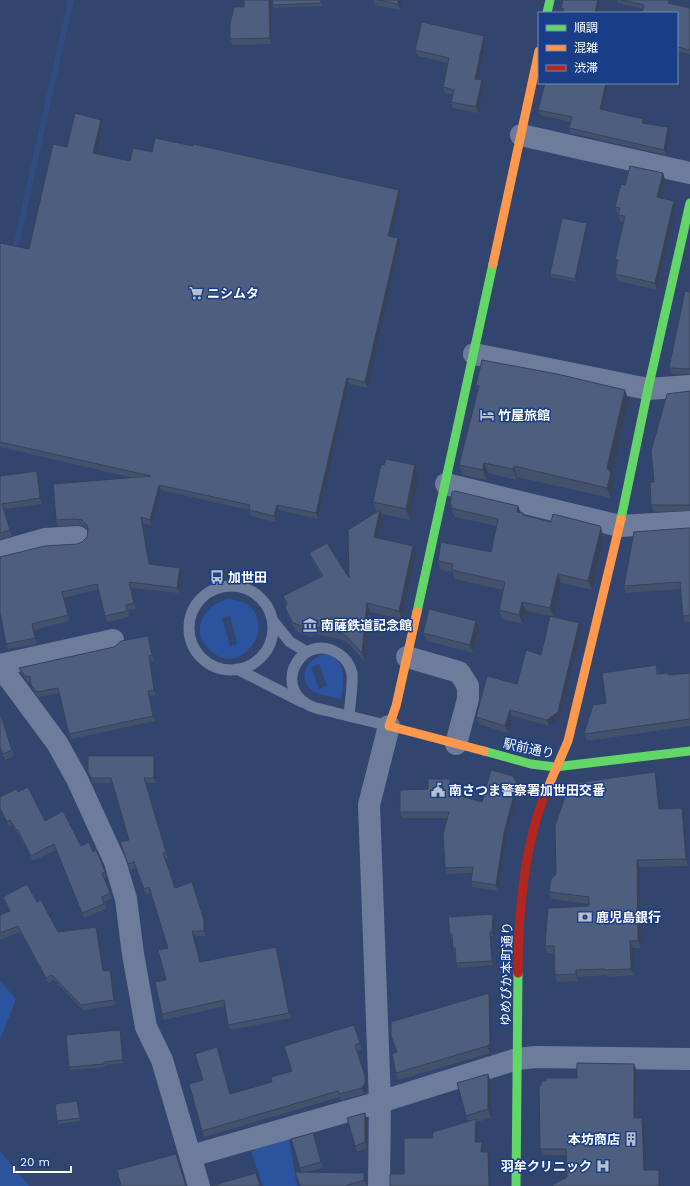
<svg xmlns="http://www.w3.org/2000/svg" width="690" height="1186" viewBox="0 0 690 1186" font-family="'Work Sans','Noto Sans JP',sans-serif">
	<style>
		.green { fill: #2c539e; fill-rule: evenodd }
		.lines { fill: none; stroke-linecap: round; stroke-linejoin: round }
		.stream { stroke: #324c82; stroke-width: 5.5 }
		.lane { stroke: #6e7c9c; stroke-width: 11 }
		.street { stroke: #6e7c9c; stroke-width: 22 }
		.fast { stroke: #63d668; stroke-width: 9 }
		.slow { stroke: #ff974d; stroke-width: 9 }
		.jam { stroke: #b3261e; stroke-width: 9 }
		.wall { fill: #43516d }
		.shaded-wall { fill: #374259 }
		.building { fill: #4e5e7f; stroke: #374259 }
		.labels { text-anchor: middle; stroke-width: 3; stroke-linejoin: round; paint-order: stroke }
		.poi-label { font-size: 13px; font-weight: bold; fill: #fff; stroke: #193d87; text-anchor: start }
		.street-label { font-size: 13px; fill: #fff; stroke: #193d87 }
	</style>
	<rect width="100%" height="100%" fill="#32456e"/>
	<g class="green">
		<path d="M 228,599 C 291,605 243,689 207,647 C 190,628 206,604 228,599 ZM 230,616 L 237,644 L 230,646 L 222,618 Z"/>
		<path d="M 327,654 C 348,662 344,681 341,699 C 333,697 318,695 311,690 C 296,676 309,656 327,654 ZM 319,664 L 327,686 L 319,689 L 311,667 Z"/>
		<path d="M 0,981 L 16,999 L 0,1040 Z"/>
		<path d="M 289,1139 L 297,1186 L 263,1186 L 251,1151 Z"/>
		<path d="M 0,1151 L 29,1186 L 0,1186 Z"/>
	</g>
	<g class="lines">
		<path class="stream" d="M 14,254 L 71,0"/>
		<g class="lane">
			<circle cx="231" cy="628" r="42"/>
			<path d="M 273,621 L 290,642 L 307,652"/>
			<path d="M 237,669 L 302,702"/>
			<path d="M 349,716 C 350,702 353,687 352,673 C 350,665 345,658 339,654 C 304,630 272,684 307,704 C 314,709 325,710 333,712 C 352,717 370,721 389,726"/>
		</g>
		<g class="street">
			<path d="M 521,135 L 690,173"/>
			<path d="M 474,354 L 648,389 L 690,386"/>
			<path d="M 446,484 L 620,526 L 690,522"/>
			<path d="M 0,552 L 45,539 L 78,537"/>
			<path d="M 407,657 L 459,672 L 468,686 L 468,699 L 456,744"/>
			<path d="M 0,665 L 113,640"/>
			<path d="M 0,666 L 57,743 L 77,779 L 115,862 L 126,899 L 133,954 L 146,1027 L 162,1060 L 199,1186"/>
			<path d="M 191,1156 L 380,1102 L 517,1059 L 536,1057 L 690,1059"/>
			<path d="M 379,1186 L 380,1102 L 369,805 L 389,726"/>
		</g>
		<g class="fast">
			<path d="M 547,13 L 550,0"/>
			<path d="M 621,519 L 648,389 L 690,203"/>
			<path d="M 417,612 L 493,264"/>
			<path d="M 484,751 L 531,764 L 555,767 L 690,751"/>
			<path d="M 516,1186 L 518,973"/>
		</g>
		<g class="slow">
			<path d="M 493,264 L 539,51"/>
			<path d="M 417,612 L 396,706 L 389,726 L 484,751"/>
			<path d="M 546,792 L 568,741 L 621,519"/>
		</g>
		<path class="jam" d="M 518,973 C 518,916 524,844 546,792"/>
	</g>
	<g class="wall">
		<path d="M 271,0 L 272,44 L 233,45 L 230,39 L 244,7 Z"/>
		<path d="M 322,0 L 322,6 L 274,8 L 273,5 Z"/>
		<path d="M 373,0 L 402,0 L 400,10 L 375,5 Z"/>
		<path d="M 563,0 L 600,0 L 598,13 L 563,13 L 561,8 Z"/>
		<path d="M 617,0 L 671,0 L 670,3 L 690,8 L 690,54 L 677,51 L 677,13 L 643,9 L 618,3 Z"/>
		<path d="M 486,42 L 478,80 L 482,80 L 484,86 L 478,113 L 453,108 L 451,102 L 453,95 L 445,93 L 443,87 L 448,63 L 418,56 L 415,50 Z"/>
		<path d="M 609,83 L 603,110 L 644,123 L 668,127 L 670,132 L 666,155 L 571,133 L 569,128 L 571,122 L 540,115 L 538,110 Z"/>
		<path d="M 101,120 L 103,125 L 96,154 L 130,161 L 152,152 L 401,196 L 391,237 L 400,244 L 368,388 L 349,384 L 318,519 L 279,510 L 276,522 L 251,516 L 249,510 L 161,490 L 152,526 L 143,523 L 150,564 L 180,568 L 182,573 L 179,593 L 131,588 L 136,609 L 128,610 L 129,617 L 107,622 L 105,616 L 99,589 L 64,598 L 70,621 L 34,630 L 37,644 L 8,649 L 6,644 L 77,544 L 82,542 L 87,537 L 88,530 L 84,526 L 77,525 L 58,526 L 56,520 L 134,478 L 0,447 L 0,243 L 29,249 L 67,147 Z"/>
		<path d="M 663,173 L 665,180 L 661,198 L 674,201 L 676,208 L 657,290 L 618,281 L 615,274 L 617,265 L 615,260 L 624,222 L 621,222 L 615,207 L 625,185 Z"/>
		<path d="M 587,223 L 588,226 L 576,282 L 551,277 L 550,274 Z"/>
		<path d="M 690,292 L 690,374 L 672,374 L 669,368 Z"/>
		<path d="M 476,385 L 629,401 L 612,476 L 614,484 L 611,498 L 517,477 L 517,480 L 488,473 L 487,480 L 463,475 L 459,465 L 478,389 Z"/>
		<path d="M 690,391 L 690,511 L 654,512 L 651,505 L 654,482 Z"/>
		<path d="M 0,476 L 39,476 L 42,504 L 4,509 L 12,536 L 0,539 Z"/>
		<path d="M 419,477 L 410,520 L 382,514 L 383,518 L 379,538 L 416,554 L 402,619 L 370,612 L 365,662 L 349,644 L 340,639 L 315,634 L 311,637 L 296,631 L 288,616 L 285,608 L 286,605 L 283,596 L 321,576 L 313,562 L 309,553 L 349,578 L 377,512 L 373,502 Z"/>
		<path d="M 450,505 L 523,513 L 524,516 L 604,537 L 592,590 L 561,583 L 554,616 L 579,623 L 582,629 L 560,718 L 549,726 L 512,716 L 508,733 L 479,724 L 476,717 L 517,684 L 541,655 L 550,616 L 526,611 L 523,624 L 502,619 L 499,610 L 503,590 L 455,579 L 453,572 L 441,570 L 438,561 L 491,552 L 496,526 L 455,517 L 454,514 L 453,514 Z"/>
		<path d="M 688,528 L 690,528 L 690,622 L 685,622 L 683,616 L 681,589 L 626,593 L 624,586 Z"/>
		<path d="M 479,630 L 473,653 L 427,641 L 423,633 Z"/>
		<path d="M 150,641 L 154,661 L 150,661 L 156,695 L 150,696 L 155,721 L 71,739 L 69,734 L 60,693 L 38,697 L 33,690 L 31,681 L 28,682 L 21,673 L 19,668 Z"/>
		<path d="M 656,665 L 659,673 L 669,675 L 690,673 L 690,726 L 587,741 L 584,734 L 606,703 Z"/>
		<path d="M 0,712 L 14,756 L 5,760 L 0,749 Z"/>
		<path d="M 156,762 L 156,783 L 146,783 L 168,858 L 165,859 L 175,888 L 192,882 L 206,926 L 206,936 L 195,936 L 201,962 L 279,953 L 291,1018 L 231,1030 L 228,1025 L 225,1006 L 164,1020 L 162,1014 L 166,980 L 168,948 L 151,893 L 146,895 L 136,868 L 130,870 L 120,842 L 129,840 L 112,783 L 93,783 L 88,772 Z"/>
		<path d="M 450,779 L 452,785 L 452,794 L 482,802 L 519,789 L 506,839 L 498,891 L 473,887 L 471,881 L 472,873 L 447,874 L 445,868 L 447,818 L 402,818 L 400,812 L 428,789 Z"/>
		<path d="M 657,779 L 661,809 L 685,815 L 688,866 L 640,867 L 641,948 L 633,948 L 634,975 L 607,977 L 606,975 L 578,977 L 578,981 L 557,982 L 555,975 L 554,953 L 547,953 L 545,946 L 589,906 L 589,904 L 552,899 L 549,892 L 556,874 Z"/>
		<path d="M 18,792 L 45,821 L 81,846 L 93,852 L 101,861 L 106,877 L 104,878 L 112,898 L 104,902 L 106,909 L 84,918 L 56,850 L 33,861 L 19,835 L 18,835 L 12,825 L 9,827 L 0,809 L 0,797 Z"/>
		<path d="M 3,897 L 37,902 L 58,932 L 98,932 L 104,970 L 112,975 L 116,1005 L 83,1010 L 54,980 L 48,983 L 20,932 L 0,940 L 0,915 L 10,911 Z"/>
		<path d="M 493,914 L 495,919 L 494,936 L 491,936 L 493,965 L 458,968 L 456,963 L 456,953 L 454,953 L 453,948 L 452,938 L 451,938 L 450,934 Z"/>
		<path d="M 489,993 L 492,1000 L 492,1051 L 490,1053 L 398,1080 L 396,1073 L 397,1052 Z"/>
		<path d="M 354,1025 L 362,1049 L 357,1051 L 367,1082 L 367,1089 L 364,1094 L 341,1100 L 340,1097 L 204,1137 L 202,1131 L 203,1080 L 219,1053 L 231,1094 L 272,1082 L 292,1071 Z"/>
		<path d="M 121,1033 L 124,1063 L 105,1065 L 105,1067 L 70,1070 L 69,1067 Z"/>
		<path d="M 637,1071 L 637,1118 L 642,1118 L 645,1124 L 647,1170 L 661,1177 L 566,1155 L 543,1155 L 540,1149 L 541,1086 L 546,1081 L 577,1078 Z"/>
		<path d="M 488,1074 L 491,1083 L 491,1118 L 477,1122 L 478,1124 L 477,1142 L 484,1147 L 483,1152 L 488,1152 L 490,1157 L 490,1186 L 390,1186 L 404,1174 L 432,1138 L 468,1121 L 466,1116 Z"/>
		<path d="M 77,1101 L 79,1104 L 81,1121 L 58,1124 L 57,1121 Z"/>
		<path d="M 367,1119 L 367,1148 L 357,1152 L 355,1146 Z"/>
		<path d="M 291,1139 L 315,1139 L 323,1168 L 308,1172 L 364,1173 L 367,1179 L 367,1186 L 300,1186 L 301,1172 Z"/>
	</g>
	<g class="shaded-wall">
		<path d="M 269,0 L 271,0 L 272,44 L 270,38 Z"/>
		<path d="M 398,0 L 402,0 L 400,10 L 398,4 Z"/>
		<path d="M 598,0 L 600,0 L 598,13 L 595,13 Z"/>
		<path d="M 669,0 L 671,0 L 669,7 L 668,3 Z"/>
		<path d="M 484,36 L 486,42 L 477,85 L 475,79 Z"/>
		<path d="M 482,80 L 484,86 L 478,113 L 476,107 Z"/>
		<path d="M 606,83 L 609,83 L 602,114 L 600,109 Z"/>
		<path d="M 101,120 L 103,125 L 95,159 L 93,153 Z"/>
		<path d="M 668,127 L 670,132 L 666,155 L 664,150 Z"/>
		<path d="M 663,173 L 665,180 L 660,204 L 657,197 Z"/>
		<path d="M 399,190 L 401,196 L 390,242 L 388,236 Z"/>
		<path d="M 674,201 L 676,208 L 657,290 L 655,283 Z"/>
		<path d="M 587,223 L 588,226 L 576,282 L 575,279 Z"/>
		<path d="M 398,238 L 400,244 L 368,388 L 365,382 Z"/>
		<path d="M 347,378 L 349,384 L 318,519 L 316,513 Z"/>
		<path d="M 625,390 L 629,401 L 612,476 L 614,484 L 611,498 L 607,488 L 607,468 Z"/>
		<path d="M 484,463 L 488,473 L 487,480 L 483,470 Z"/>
		<path d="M 415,465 L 419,477 L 410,520 L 406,509 Z"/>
		<path d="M 514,466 L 517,477 L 517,480 L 513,469 Z"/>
		<path d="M 37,471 L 39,476 L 42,504 L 40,498 Z"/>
		<path d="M 159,485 L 161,490 L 152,526 L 150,520 Z"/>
		<path d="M 2,504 L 4,509 L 12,536 L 10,530 Z"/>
		<path d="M 277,505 L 279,510 L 276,522 L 274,516 Z"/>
		<path d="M 518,506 L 522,515 L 517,512 Z"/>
		<path d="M 380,510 L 383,518 L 377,545 L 374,537 Z"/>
		<path d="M 141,517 L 143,523 L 151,570 L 149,564 Z"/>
		<path d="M 601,528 L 604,537 L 592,590 L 588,581 Z"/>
		<path d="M 413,546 L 416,554 L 402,619 L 399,611 Z"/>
		<path d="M 180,568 L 182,573 L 179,593 L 177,588 Z"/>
		<path d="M 558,574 L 561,583 L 554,617 L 550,608 Z"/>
		<path d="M 129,582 L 131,588 L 136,609 L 134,603 Z"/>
		<path d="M 62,592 L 64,598 L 70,621 L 68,615 Z"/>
		<path d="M 522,602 L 526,611 L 523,624 L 519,615 Z"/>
		<path d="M 367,603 L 370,612 L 365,662 L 362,653 Z"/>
		<path d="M 476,621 L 479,630 L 473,653 L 470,645 Z"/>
		<path d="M 579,623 L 582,629 L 560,718 L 549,726 L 547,720 Z"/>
		<path d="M 32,624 L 34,630 L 37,644 L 35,638 Z"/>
		<path d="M 148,636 L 150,641 L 154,661 L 152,655 Z"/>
		<path d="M 149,656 L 150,661 L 156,695 L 154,690 Z"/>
		<path d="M 148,691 L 150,696 L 155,721 L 153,716 Z"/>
		<path d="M 510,710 L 512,716 L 508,733 L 505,726 Z"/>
		<path d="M 154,756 L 156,762 L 156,783 L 154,778 Z"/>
		<path d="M 655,772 L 657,779 L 662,815 L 659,809 Z"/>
		<path d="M 144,778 L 146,783 L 168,858 L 166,852 Z"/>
		<path d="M 450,779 L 452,785 L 452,799 L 450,793 Z"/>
		<path d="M 517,783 L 519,789 L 506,839 L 498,891 L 496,885 L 504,833 Z"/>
		<path d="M 682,808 L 685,815 L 688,866 L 686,859 Z"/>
		<path d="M 637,860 L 640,867 L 641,948 L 638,941 Z"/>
		<path d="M 192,882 L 206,926 L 206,936 L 204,931 Z"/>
		<path d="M 493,914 L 495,919 L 494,936 L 492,932 Z"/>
		<path d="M 96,927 L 98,932 L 105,976 L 103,971 Z"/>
		<path d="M 192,931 L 195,936 L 202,967 L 200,962 Z"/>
		<path d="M 490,932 L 491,936 L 493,965 L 492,961 Z"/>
		<path d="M 630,941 L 633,948 L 634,975 L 631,969 Z"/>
		<path d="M 276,947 L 279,953 L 291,1018 L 289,1013 Z"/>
		<path d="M 110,970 L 112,975 L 116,1005 L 114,1000 Z"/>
		<path d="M 576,970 L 578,977 L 578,981 L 576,974 Z"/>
		<path d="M 489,993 L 492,1000 L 492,1051 L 490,1053 L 487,1046 Z"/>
		<path d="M 120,1030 L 121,1033 L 124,1063 L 123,1060 Z"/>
		<path d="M 217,1047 L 219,1053 L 233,1100 L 230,1094 Z"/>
		<path d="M 357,1051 L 367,1082 L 367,1089 L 364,1094 L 362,1088 Z"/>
		<path d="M 634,1064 L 637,1071 L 636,1125 L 634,1118 Z"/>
		<path d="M 488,1074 L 491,1083 L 491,1118 L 488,1109 Z"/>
		<path d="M 77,1101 L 79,1104 L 81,1121 L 80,1118 Z"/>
		<path d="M 365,1113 L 367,1119 L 367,1148 L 365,1142 Z"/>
		<path d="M 642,1118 L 645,1124 L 647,1177 L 644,1170 Z"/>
		<path d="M 476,1119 L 478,1124 L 477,1147 L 475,1142 Z"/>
		<path d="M 482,1142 L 484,1147 L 483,1157 L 481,1152 Z"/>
		<path d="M 488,1152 L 490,1157 L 490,1186 L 489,1186 Z"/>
		<path d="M 659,1170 L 661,1177 L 661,1186 L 659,1186 Z"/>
		<path d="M 364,1173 L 367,1179 L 367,1186 L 364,1180 Z"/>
	</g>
	<g class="building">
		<path d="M 244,0 L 269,0 L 270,38 L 230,39 L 230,24 L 234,7 L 244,7 Z"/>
		<path d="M 272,0 L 321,0 L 321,3 L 273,5 Z"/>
		<path d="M 378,0 L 398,0 L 398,4 Z"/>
		<path d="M 563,0 L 598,0 L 595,13 L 563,13 L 564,9 L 561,8 Z"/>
		<path d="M 621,0 L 669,0 L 668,3 L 690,8 L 690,50 L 677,47 L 677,13 L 642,13 L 644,5 Z"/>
		<path d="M 422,22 L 484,36 L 475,79 L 482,80 L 476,107 L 451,102 L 454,90 L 443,87 L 449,58 L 415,50 Z"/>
		<path d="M 545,83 L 606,83 L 600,109 L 643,119 L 642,123 L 668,127 L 664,150 L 569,128 L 572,117 L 538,110 Z"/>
		<path d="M 75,113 L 101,120 L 93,153 L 130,161 L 133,148 L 152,152 L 155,138 L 193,146 L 193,144 L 399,190 L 388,236 L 398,238 L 365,382 L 347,378 L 316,513 L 277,505 L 274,516 L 249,510 L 250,505 L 159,485 L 150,520 L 141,517 L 149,564 L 180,568 L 177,588 L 129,582 L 134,603 L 126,605 L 127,611 L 105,616 L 97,584 L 62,592 L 68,615 L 32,624 L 35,638 L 6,644 L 0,613 L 0,557 L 45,546 L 77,544 L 82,542 L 87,537 L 88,530 L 87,525 L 82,520 L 75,519 L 56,520 L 53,484 L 151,476 L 0,442 L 0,243 L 29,249 L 53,144 L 67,147 Z"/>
		<path d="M 630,166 L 663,173 L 657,197 L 674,201 L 655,283 L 615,274 L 618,260 L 615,260 L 625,216 L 618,215 L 620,208 L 615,207 L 621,184 L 625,185 Z"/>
		<path d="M 562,218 L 587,223 L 575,279 L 550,274 Z"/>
		<path d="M 685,291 L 690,292 L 690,369 L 669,368 Z"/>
		<path d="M 482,360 L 557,374 L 625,390 L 607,468 L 611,473 L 607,488 L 514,466 L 513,469 L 484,463 L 483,470 L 459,465 L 479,386 L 476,385 Z"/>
		<path d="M 690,391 L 690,505 L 651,505 L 650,482 L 654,482 L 651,451 L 667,394 Z"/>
		<path d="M 386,459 L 415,465 L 406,509 L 373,502 L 381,464 L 384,465 Z"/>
		<path d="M 37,471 L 40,498 L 2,504 L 10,530 L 0,533 L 0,476 Z"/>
		<path d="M 455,491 L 518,506 L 517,512 L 523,513 L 523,515 L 551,522 L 553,514 L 600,526 L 601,528 L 588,581 L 558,574 L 550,608 L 522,602 L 519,615 L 499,610 L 505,582 L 452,570 L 453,564 L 438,561 L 441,542 L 491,552 L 498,519 L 451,508 L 452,505 L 450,505 L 452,492 Z"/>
		<path d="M 380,510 L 374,537 L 413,546 L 399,611 L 367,603 L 362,653 L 346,636 L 337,631 L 312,626 L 308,628 L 293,623 L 285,608 L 287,603 L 283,596 L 323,576 L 309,553 L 327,543 L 349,578 L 348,530 Z"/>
		<path d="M 688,528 L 690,528 L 690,615 L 683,616 L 680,582 L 624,586 L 634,532 Z"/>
		<path d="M 429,609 L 476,621 L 470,645 L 423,633 Z"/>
		<path d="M 550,616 L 579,623 L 558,712 L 547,720 L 510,710 L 505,726 L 476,717 L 487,676 L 517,684 L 526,650 L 541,655 Z"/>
		<path d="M 148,636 L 152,655 L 149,656 L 154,690 L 148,691 L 153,716 L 69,734 L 58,688 L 37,692 L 31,685 L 30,676 L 26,677 L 19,668 L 114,647 L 121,641 Z"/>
		<path d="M 656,665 L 657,674 L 668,673 L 669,675 L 690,673 L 690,719 L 584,734 L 593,705 L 606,703 L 602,673 Z"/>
		<path d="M 0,712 L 12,750 L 3,754 L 0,747 Z"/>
		<path d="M 88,756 L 154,756 L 154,778 L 144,778 L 166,852 L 163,853 L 175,888 L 192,882 L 204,920 L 204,931 L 192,931 L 200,962 L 276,947 L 289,1013 L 228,1025 L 224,1000 L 162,1014 L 155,982 L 166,980 L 158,950 L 168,948 L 149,887 L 144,889 L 134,862 L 128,864 L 120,842 L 129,840 L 111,778 L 91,778 L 88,772 Z"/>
		<path d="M 491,770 L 513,776 L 517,783 L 504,833 L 496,885 L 471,881 L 473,867 L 445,868 L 443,834 L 449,812 L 400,812 L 400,790 L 428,789 L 428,779 L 450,779 L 450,793 L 482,802 Z"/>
		<path d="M 655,772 L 659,809 L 682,808 L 686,859 L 637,860 L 638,941 L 630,941 L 631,969 L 605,970 L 604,969 L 576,970 L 576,974 L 555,975 L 554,946 L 545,946 L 548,908 L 589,906 L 589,897 L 549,892 L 551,879 L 556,874 L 555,826 L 568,788 L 575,783 Z"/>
		<path d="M 28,787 L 45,821 L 63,811 L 81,846 L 89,842 L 93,852 L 96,850 L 101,861 L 105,872 L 102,873 L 110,893 L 102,897 L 104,904 L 82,913 L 54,844 L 31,856 L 17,829 L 16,830 L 10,820 L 7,822 L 0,808 L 0,797 L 16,789 L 18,792 Z"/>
		<path d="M 27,884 L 37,902 L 41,900 L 58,932 L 96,927 L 103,971 L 110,970 L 114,1000 L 81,1005 L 52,975 L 46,978 L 18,926 L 0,933 L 0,915 L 10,911 L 3,897 Z"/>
		<path d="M 493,914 L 492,932 L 490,932 L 492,961 L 456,963 L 455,948 L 453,948 L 452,934 L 450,934 L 448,917 Z"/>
		<path d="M 489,993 L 490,1044 L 487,1046 L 396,1073 L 392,1054 L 397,1052 L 391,1036 L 391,1022 Z"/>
		<path d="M 354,1025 L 360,1043 L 355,1045 L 365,1076 L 365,1083 L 362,1088 L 339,1094 L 338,1091 L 202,1131 L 189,1084 L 203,1080 L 195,1054 L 217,1047 L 230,1094 L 272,1082 L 271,1077 L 292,1071 L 284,1046 Z"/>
		<path d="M 120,1030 L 123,1060 L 104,1062 L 104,1064 L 69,1067 L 66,1035 Z"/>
		<path d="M 577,1063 L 634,1064 L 634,1118 L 642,1118 L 644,1170 L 659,1170 L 659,1186 L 552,1186 L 554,1184 L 567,1177 L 566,1149 L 540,1149 L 539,1085 L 541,1086 L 541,1081 L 546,1081 L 546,1078 L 577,1078 Z"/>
		<path d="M 488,1074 L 488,1109 L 466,1116 L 457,1083 Z"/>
		<path d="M 77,1101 L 80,1118 L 57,1121 L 55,1104 Z"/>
		<path d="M 365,1113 L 365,1142 L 355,1146 L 347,1118 Z"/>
		<path d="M 476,1119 L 475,1142 L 482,1142 L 481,1152 L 488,1152 L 489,1186 L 390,1186 L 390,1174 L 404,1174 L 404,1138 L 432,1138 L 433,1132 Z"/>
		<path d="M 313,1133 L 321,1162 L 300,1168 L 291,1139 Z"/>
		<path d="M 176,1154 L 186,1186 L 121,1186 L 117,1170 Z"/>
		<path d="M 295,1172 L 364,1173 L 364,1180 L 345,1186 L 300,1186 Z"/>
		<path d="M 256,1173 L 260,1186 L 211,1186 Z"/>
	</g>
	<defs>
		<symbol id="supermarket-bare" viewBox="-9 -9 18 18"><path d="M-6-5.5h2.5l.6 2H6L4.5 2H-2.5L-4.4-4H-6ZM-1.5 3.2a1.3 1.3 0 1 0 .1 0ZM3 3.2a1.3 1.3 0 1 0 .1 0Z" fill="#b7becc" stroke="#193d87" stroke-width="2.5" paint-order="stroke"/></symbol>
		<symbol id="hotel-bare" viewBox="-9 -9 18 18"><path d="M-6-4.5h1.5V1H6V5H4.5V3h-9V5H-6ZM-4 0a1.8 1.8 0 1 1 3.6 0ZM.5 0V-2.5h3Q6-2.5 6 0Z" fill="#b7becc" stroke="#193d87" stroke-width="2.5" paint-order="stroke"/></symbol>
		<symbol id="bus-bare" viewBox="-9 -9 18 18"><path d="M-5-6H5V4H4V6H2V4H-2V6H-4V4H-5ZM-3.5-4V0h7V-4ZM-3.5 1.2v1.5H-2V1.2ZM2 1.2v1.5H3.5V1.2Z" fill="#b7becc" stroke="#193d87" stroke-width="2.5" paint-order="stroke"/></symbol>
		<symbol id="museum-bare" viewBox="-9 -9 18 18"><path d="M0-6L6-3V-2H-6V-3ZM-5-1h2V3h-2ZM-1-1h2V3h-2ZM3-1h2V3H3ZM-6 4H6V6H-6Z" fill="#b7becc" stroke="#193d87" stroke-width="2.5" paint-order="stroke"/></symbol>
		<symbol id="civic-bare" viewBox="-9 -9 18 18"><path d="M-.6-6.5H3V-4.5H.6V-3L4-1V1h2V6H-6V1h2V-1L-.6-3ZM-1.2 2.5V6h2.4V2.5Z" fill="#b7becc" stroke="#193d87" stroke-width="2.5" paint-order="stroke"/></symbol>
		<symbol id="bank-bare" viewBox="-9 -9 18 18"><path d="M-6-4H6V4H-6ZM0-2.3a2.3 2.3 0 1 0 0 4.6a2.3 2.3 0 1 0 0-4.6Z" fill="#b7becc" stroke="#193d87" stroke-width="2.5" paint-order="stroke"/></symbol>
		<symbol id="building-bare" viewBox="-9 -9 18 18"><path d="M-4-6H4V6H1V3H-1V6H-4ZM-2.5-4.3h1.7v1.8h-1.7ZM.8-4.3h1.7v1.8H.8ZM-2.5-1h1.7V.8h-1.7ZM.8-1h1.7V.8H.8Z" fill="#b7becc" stroke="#193d87" stroke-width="2.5" paint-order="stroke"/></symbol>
		<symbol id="hospital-bare" viewBox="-9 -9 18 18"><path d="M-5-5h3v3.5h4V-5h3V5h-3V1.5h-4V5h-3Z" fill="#b7becc" stroke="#193d87" stroke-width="2.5" paint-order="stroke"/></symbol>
	</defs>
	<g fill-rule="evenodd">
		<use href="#supermarket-bare" x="186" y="283" width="20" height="20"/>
		<use href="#hotel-bare" x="477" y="405" width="20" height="20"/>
		<use href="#bus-bare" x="207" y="567" width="20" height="20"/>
		<use href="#museum-bare" x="300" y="615" width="20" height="20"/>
		<use href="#civic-bare" x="428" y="780" width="20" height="20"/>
		<use href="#bank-bare" x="575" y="907" width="20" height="20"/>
		<use href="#building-bare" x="621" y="1129" width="20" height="20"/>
		<use href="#hospital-bare" x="593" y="1156" width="20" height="20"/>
	</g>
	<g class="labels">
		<g class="poi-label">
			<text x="207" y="298">ニシムタ</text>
			<text x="498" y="420">竹屋旅館</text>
			<text x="228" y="582">加世田</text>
			<text x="321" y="630">南薩鉄道記念館</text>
			<text x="449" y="795">南さつま警察署加世田交番</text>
			<text x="596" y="922">鹿児島銀行</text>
			<text x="620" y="1144" text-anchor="end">本坊商店</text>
			<text x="592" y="1171" text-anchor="end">羽牟クリニック</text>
		</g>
		<g class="street-label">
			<text transform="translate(529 748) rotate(12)" y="5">駅前通り</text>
			<text transform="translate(506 974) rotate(-89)" y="5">ゆめぴか本町通り</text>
		</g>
	</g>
	<rect x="538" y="12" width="140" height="72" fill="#193d87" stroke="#758bb7"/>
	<rect x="546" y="25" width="20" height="6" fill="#63d668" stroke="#758bb7"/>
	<text x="574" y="32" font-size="12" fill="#ffffff">順調</text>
	<rect x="546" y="45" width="20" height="6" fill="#ff974d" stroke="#758bb7"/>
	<text x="574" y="52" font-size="12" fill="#ffffff">混雑</text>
	<rect x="546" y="65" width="20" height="6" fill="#b3261e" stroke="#758bb7"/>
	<text x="574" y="72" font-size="12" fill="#ffffff">渋滞</text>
	<path d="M14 1166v6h57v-6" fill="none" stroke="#ffffff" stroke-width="2"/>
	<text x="20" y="1166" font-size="12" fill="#ffffff" stroke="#193d87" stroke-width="3" paint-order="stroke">20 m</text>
</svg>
